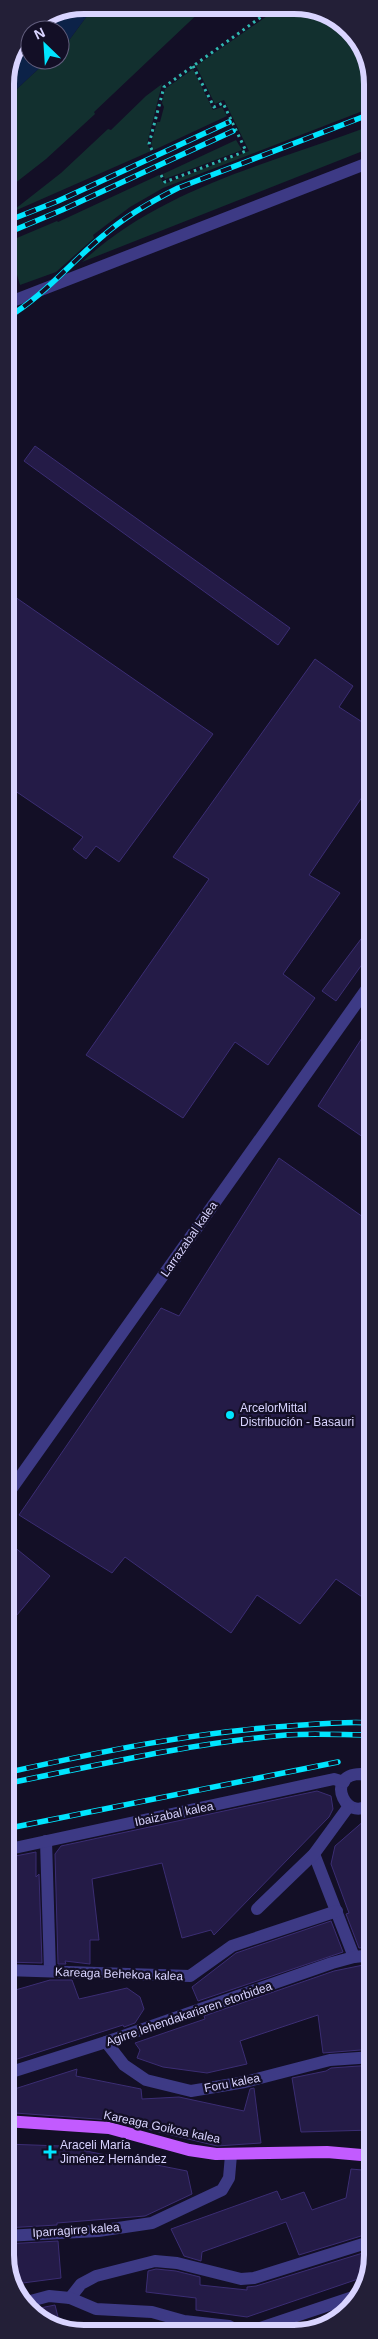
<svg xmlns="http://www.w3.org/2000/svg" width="378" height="2339" viewBox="0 0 378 2339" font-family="Arial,sans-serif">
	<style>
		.green { fill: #12302f }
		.water { fill: #0c2248 }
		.building { fill: #241b47; stroke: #3b2d73 }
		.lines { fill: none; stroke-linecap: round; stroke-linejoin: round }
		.path { stroke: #2fb8b0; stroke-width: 3; stroke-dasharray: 2.5 4; stroke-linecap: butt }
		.minor { stroke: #3d3a85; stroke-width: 12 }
		.major { stroke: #c25bff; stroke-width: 12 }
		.rail-casing { stroke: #00e5ff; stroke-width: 5.5 }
		.rail { stroke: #130f26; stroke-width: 4; stroke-dasharray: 11; stroke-linecap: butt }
		.poi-dot { fill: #00e5ff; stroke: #130f26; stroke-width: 2 }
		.labels { text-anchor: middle; stroke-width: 4.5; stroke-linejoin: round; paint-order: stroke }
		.street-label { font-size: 12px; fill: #d9d4ff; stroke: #130f26 }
		.poi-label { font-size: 12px; fill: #d9d4ff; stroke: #130f26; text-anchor: start }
		.rim { fill: none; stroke: #d9d4ff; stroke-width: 6 }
	</style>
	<rect width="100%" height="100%" fill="#130f26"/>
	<g class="green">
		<path d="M 95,5 L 206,6 L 94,112 L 95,114 L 46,159 L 5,191 L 5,100 L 48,60 L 60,60 L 60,49 L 70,39 Z"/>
		<path d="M 280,7 L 314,8 L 354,32 L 373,78 L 373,107 L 163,188 L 130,207 L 93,235 L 94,238 L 56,272 L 20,285 L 13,261 L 5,263 L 5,243 L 57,221 L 58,222 L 159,175 L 164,184 L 249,151 L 224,100 L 215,104 L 196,66 Z"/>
		<path d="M 193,69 L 213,110 L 222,107 L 227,116 L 154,150 L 151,144 L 157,122 L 160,122 L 164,107 L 162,103 L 165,89 Z"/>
		<path d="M 162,84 L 147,144 L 151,151 L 10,213 L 61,173 L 108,129 L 111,130 L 146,96 Z"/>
		<path d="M 373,125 L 373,147 L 82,262 C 163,187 272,163 373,125 Z"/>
		<path d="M 236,140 L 242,150 L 165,179 L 163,174 Z"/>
	</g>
	<path class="water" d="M 84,5 L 95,5 L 70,39 L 60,49 L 60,30 L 30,30 L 30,60 L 48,60 L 5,100 L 5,79 L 28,28 Z"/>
	<g class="building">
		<path d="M 35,446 L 290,628 L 278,645 L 24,461 Z"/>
		<path d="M 5,590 L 213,734 L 119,862 L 96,846 L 86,859 L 73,849 L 83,837 L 5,784 Z"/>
		<path d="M 315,659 L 353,686 L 339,707 L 373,729 L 373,781 L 309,875 L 340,893 L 283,974 L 315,998 L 268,1065 L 235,1042 L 183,1118 L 86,1055 L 209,879 L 173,857 Z"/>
		<path d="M 373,923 L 373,949 L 336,1001 L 322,991 Z"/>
		<path d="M 373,1021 L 373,1144 L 318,1106 Z"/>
		<path d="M 279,1158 L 373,1224 L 373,1593 L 368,1601 L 336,1579 L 300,1624 L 257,1595 L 231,1633 L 125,1557 L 112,1573 L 19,1515 L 161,1308 L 179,1316 Z"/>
		<path d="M 13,1546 L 50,1576 L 5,1629 L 5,1555 Z"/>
		<path d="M 317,1791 L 331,1796 L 333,1809 L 329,1817 L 214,1935 L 211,1930 L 182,1938 L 162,1863 L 92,1879 L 99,1940 L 90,1940 L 90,1964 L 65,1961 L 66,1964 L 58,1964 L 55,1854 L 61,1846 Z"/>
		<path d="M 373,1813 L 373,1947 L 359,1948 L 346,1914 L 349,1913 L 331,1864 L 335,1846 Z"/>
		<path d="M 36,1852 L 36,1877 L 39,1874 L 42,1963 L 5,1962 L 5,1858 Z"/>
		<path d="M 331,1921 L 343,1952 L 198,2001 L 192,1987 L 236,1953 Z"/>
		<path d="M 373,1963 L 373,2049 L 323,2053 L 318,2015 L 240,2041 L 247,2064 L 207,2073 L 163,2067 L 137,2058 L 140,2050 L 135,2043 L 205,2019 L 204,2016 L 334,1971 Z"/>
		<path d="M 50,1980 L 72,1980 L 79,1999 L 127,1988 L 140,1997 L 144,2009 L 135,2023 L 124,2027 L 123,2025 L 5,2063 L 5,1993 Z"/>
		<path d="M 373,2065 L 373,2130 L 301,2132 L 292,2078 L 326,2071 L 331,2068 Z"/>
		<path d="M 77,2069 L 76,2076 L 141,2089 L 142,2099 L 179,2097 L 244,2111 L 250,2089 L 254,2088 L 261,2143 L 217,2146 L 110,2120 L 15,2113 L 5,2092 Z"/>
		<path d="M 5,2144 L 61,2146 L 187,2171 L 192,2194 L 145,2216 L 57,2223 L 57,2225 L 5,2228 Z"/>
		<path d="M 351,2169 L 373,2171 L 373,2255 L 364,2277 L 247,2317 L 196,2310 L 196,2298 L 146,2292 L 148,2271 L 156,2269 L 176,2271 L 200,2277 L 200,2285 L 247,2290 L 247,2287 L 256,2286 L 366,2252 L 371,2246 L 371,2241 L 365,2236 L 361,2236 L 299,2255 L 286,2222 L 202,2252 L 201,2261 L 184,2256 L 171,2229 L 277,2191 L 281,2200 L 304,2192 L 312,2210 L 346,2198 Z"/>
		<path d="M 58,2241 L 61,2278 L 15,2284 L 5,2261 L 5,2244 Z"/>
		<path d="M 55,2305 L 61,2329 L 30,2310 Z"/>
	</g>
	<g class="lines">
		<g class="path">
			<path d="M 152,150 L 149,144 L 164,87 L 275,7"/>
			<path d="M 161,175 L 165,182 L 246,151 L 223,103 L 214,107 L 193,66"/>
		</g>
		<g class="minor">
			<path d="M 5,304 L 373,161"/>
			<path d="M 5,1498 L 373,980"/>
			<path d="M 373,1782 L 362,1774 C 321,1773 349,1830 373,1800"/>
			<path d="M 46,1841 L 50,1971"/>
			<path d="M 5,1850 L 334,1779 L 344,1782"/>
			<path d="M 314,1854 L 354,1957"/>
			<path d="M 257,1909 L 314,1854 L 349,1806"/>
			<path d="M 5,1970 L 190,1976 L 232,1946 L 337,1911"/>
			<path d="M 106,2042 L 124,2065 L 146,2080 L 191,2091 L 245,2082 L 330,2060 L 373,2057"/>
			<path d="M 5,2074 L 106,2042 L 332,1963 L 354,1957 L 373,1955"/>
			<path d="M 5,2236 L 98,2231 L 152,2223 L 222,2190 L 229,2178 L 231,2155"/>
			<path d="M 70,2298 L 81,2284 L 96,2276 L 155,2261 L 177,2263 L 241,2279 L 254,2278 L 363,2244"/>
			<path d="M 23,2303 L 49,2296 L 70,2298 L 96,2309 L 152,2312 L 184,2321 L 229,2326 L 242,2333"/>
			<path d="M 245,2333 L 356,2296"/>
		</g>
		<path class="major" d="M 5,2121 L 109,2128 L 189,2150 L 216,2154 L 327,2152 L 373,2156"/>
		<defs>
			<g id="rail">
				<path d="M 5,222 L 58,201 L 229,122"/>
				<path d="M 5,234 L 62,210 L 233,131"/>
				<path d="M 5,319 C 43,297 71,262 104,235 C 127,215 152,201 178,188 L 373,113"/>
				<path d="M 5,1773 C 99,1752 193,1732 290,1726 C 317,1724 345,1721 373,1723"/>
				<path d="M 5,1784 C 98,1765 191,1743 286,1735 C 315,1733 344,1735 373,1735"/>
				<path d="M 5,1829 L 338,1762"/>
			</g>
		</defs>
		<use href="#rail" class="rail-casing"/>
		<use href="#rail" class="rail"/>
	</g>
	<g class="poi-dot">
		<circle cx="230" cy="1415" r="5"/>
		<path d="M47.5 2144.5h5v5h5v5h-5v5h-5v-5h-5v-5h5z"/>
	</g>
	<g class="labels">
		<g class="street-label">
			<text transform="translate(189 1239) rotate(-55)" y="4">Larrazabal kalea</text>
			<text transform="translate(174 1814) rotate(-12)" y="4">Ibaizabal kalea</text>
			<text transform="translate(119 1974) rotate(2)" y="4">Kareaga Behekoa kalea</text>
			<text transform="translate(189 2014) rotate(-19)" y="4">Agirre lehendakariaren etorbidea</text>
			<text transform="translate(232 2083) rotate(-11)" y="4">Foru kalea</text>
			<text transform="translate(162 2127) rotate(12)" y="4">Kareaga Goikoa kalea</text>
			<text transform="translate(76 2230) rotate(-4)" y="4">Iparragirre kalea</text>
		</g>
		<g class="poi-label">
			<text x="240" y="1412">ArcelorMittal<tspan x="240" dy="14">Distribución - Basauri</tspan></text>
			<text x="60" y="2149">Araceli María<tspan x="60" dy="14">Jiménez Hernández</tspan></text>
		</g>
	</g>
	<path d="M0 0H378V2339H0ZM84 14H294A70 70 0 0 1 364 84V2255A70 70 0 0 1 294 2325H84A70 70 0 0 1 14 2255V84A70 70 0 0 1 84 14Z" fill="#231f37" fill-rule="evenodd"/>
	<path class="rim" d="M84 14H294A70 70 0 0 1 364 84V2255A70 70 0 0 1 294 2325H84A70 70 0 0 1 14 2255V84A70 70 0 0 1 84 14Z"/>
	<g transform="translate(45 45) rotate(335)"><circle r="24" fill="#130f26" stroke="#625e7d"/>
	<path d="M0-4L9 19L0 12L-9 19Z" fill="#00e5ff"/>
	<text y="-8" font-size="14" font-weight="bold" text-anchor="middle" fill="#d9d4ff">N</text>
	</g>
</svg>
